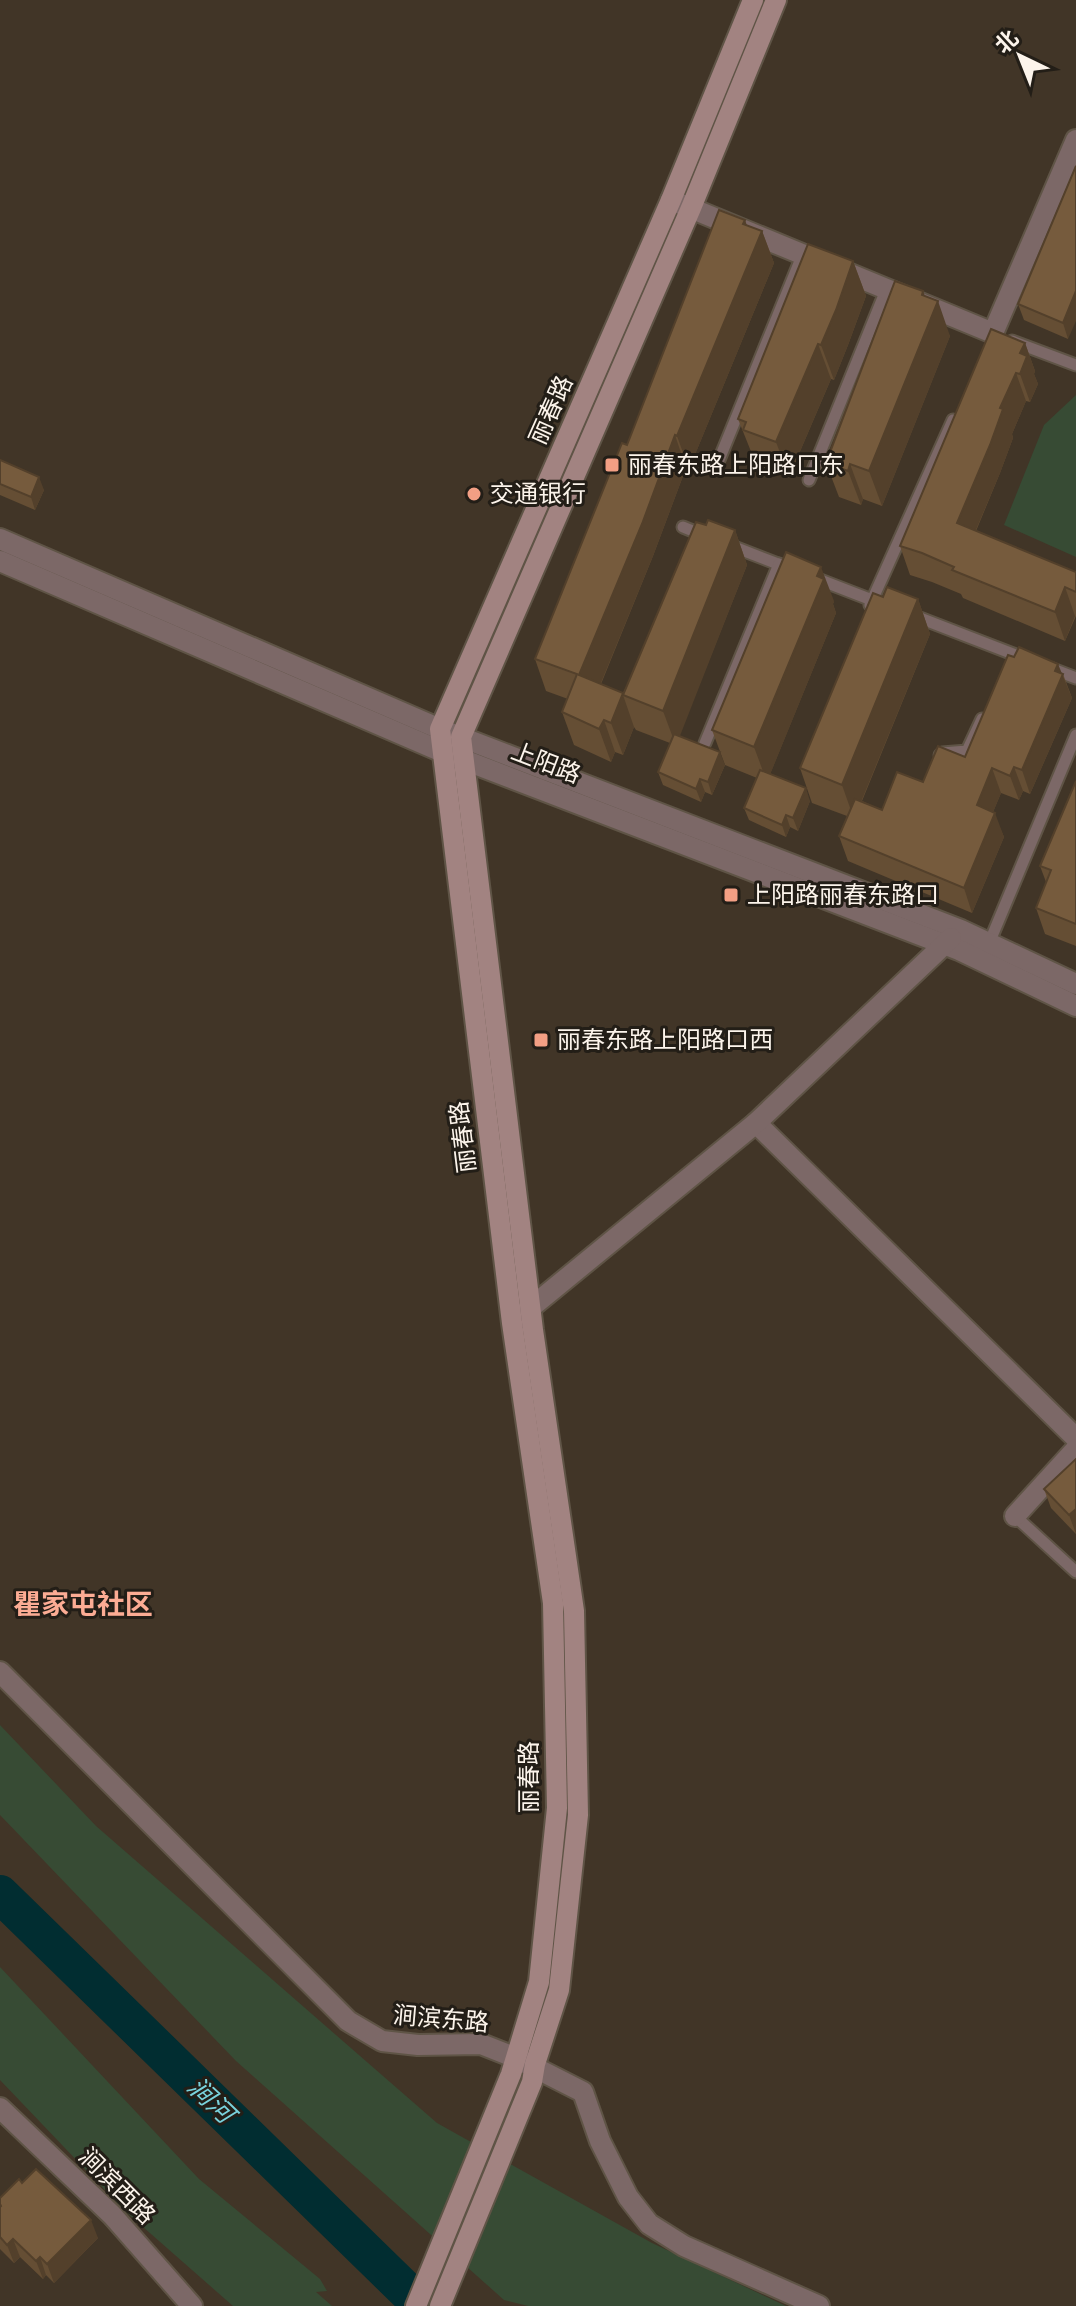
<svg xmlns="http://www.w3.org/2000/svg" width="1076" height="2306" viewBox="0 0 1076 2306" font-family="Lora,'Noto Sans SC',serif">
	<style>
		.green { fill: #374b34 }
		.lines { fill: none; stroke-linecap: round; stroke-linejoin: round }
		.river { stroke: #012d31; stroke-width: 38 }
		.lane-casing { stroke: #5f5446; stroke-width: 15 }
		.street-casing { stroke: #5f5446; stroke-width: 24 }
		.secondary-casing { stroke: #5f5446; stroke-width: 24 }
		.lane { stroke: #7c6867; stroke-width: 11 }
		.street { stroke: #7c6867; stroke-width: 20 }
		.secondary { stroke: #a28381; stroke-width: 20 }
		.wall { fill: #654e34 }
		.shaded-wall { fill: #53402b }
		.building { fill: #765b3d; stroke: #53402b; stroke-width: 2 }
		.poi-dot { fill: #f39f84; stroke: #231e17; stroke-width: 3 }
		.labels { text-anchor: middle; stroke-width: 6; stroke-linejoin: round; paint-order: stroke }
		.street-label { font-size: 24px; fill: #fcf4eb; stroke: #231e17 }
		.poi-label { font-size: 24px; fill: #fcf4eb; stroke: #231e17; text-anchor: start }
		.water-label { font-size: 26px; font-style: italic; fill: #79d2dc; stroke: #231e17 }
		.quarter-label { font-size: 28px; font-weight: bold; fill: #fcac94; stroke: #231e17 }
	</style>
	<rect width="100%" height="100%" fill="#413527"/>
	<g class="green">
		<path d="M 1076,395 L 1076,557 L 1004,525 L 1044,425 Z"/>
		<path d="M 0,1725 L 96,1826 L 437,2123 L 652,2243 L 786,2306 L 528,2306 L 504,2300 L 236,2061 L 0,1815 Z"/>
		<path d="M 0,1967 L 199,2179 L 320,2279 L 327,2291 L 316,2292 L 332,2306 L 233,2306 L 126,2212 L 0,2080 Z"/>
	</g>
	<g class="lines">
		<path class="river" d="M 0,1894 L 422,2306"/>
		<defs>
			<g id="lane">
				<path d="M 1012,341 L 1076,365"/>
				<path d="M 719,460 L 802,256"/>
				<path d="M 809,480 L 886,290"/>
				<path d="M 683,527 L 705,536"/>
				<path d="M 729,545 L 791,569"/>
				<path d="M 815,578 L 877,602"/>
				<path d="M 870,605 L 953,420"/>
				<path d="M 912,615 L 1026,659"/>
				<path d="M 1050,668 L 1076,678"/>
				<path d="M 705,743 L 779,564"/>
				<path d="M 940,755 L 942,753 L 967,751 L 982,719"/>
				<path d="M 990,941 L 1076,735"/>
				<path d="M 1015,1516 L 1076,1572"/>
			</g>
			<g id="street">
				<path d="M 671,200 L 993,333 L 1076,140"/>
				<path d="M 0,539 L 440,729 L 961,930 L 1076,984"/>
				<path d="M 0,561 L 438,750 L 959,950 L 1076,1006"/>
				<path d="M 756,1123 L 1076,1438"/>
				<path d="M 518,1318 L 756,1123 L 951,938"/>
				<path d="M 1015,1516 L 1076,1449"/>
				<path d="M 0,1672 L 348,2021 L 382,2041 L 418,2045 L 481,2044 L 514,2057 L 583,2092 L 600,2141 L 628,2197 L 649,2224 L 684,2246 L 819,2306"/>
				<path d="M 0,2108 L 112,2215 L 192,2306"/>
			</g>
			<g id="secondary">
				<path d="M 416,2306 L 511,2074 L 539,1982 L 557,1808 L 553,1603 L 512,1323 L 440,729 L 671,200 L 753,0"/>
				<path d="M 440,2306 L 532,2082 L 535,2064 L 559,1990 L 578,1815 L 574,1611 L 533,1330 L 461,737 L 691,208 L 776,0"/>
			</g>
		</defs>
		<use href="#lane" class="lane-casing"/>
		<use href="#street" class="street-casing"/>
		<use href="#secondary" class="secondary-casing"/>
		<use href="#lane" class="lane"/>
		<use href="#street" class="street"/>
		<use href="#secondary" class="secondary"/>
	</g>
	<g class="wall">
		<path d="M 1076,166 L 1068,339 L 1024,320 L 1018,304 Z"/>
		<path d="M 747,225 L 762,231 L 774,263 L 689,469 L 686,468 L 653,556 L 601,684 L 623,693 L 706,525 L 735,530 L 747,565 L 679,736 L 725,765 L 712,795 L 705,792 L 701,802 L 663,785 L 658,772 L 670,743 L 636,730 L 634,727 L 623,755 L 615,752 L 611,762 L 574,745 L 562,712 L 568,699 L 546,691 L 535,659 L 627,445 Z"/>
		<path d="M 853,261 L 866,296 L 848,345 L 834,380 L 831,379 L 789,477 L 756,464 L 738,419 Z"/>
		<path d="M 925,297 L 950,336 L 882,506 L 863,499 L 861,505 L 839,497 L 826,463 Z"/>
		<path d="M 1025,343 L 1035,371 L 1034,374 L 1038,384 L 1030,402 L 1026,401 L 1012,434 L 1013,438 L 1000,473 L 976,531 L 1076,572 L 1076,616 L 1065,641 L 963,598 L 961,594 L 932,582 L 910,575 L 900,546 Z"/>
		<path d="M 0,460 L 44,490 L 35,510 L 0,495 Z"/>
		<path d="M 883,597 L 918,599 L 930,634 L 862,801 L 882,810 L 923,782 L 965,757 L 1061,673 L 1063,674 L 1072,698 L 1030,794 L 1023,791 L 1019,800 L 1001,793 L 993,812 L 1004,837 L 972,913 L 848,861 L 839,836 L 847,816 L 812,803 L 800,768 Z"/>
		<path d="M 834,601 L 833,604 L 836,613 L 770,774 L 810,801 L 798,831 L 790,827 L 786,837 L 749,820 L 744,808 L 757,778 L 725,765 L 712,730 Z"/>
		<path d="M 1076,781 L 1076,946 L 1045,934 L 1036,908 L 1046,882 L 1040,866 Z"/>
		<path d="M 1076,1458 L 1076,1534 L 1051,1508 L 1044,1489 Z"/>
		<path d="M 22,2183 L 98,2238 L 54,2283 L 46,2275 L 43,2279 L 20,2257 L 14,2263 L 0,2249 L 0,2198 Z"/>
	</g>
	<g class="shaded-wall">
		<path d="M 745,220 L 755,248 L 762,231 L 774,263 L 689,469 L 677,436 Z"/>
		<path d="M 853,261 L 866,296 L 848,345 L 834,380 L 821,345 Z"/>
		<path d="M 923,291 L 932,315 L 938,301 L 950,336 L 882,506 L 869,471 Z"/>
		<path d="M 1076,291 L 1076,321 L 1068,339 L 1063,323 Z"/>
		<path d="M 1025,343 L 1035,371 L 1034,374 L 1038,384 L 1030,402 L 1020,374 L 1020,353 Z"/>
		<path d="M 818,344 L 831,379 L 789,477 L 776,442 Z"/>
		<path d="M 1016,373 L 1026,401 L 1012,434 L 1013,438 L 1000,473 L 967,551 L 957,523 L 1000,408 Z"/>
		<path d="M 675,435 L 686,468 L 653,556 L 591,707 L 579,675 Z"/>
		<path d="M 850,464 L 863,499 L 861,505 L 848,471 Z"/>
		<path d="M 39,477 L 44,490 L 35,510 L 31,497 Z"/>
		<path d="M 735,530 L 747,565 L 676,746 L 663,711 Z"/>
		<path d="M 821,567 L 834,601 L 833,604 L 836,613 L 767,782 L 754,747 Z"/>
		<path d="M 1065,587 L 1075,616 L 1065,641 L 1055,612 Z"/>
		<path d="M 918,599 L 930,634 L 854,819 L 842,785 Z"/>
		<path d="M 1058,664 L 1072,698 L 1030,794 L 1022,770 Z"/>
		<path d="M 623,695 L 634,727 L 623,755 L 611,723 Z"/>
		<path d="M 604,720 L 615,752 L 611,762 L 599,729 Z"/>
		<path d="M 720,752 L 725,765 L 712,795 L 708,782 Z"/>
		<path d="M 1014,767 L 1023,791 L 1019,800 L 1010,776 Z"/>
		<path d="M 992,768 L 1001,793 L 986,829 L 977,805 Z"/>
		<path d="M 700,779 L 705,792 L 701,802 L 696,789 Z"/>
		<path d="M 806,788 L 810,801 L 798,831 L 793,818 Z"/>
		<path d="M 995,813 L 1004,837 L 972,913 L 964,888 Z"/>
		<path d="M 786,815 L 790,827 L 786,837 L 782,825 Z"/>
		<path d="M 1076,1509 L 1076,1534 L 1069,1515 Z"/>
		<path d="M 91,2220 L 98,2238 L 54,2283 L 47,2264 Z"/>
		<path d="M 13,2239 L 20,2257 L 14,2263 L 7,2245 Z"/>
		<path d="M 40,2257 L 46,2275 L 43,2279 L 36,2261 Z"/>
	</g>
	<g class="building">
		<path d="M 1076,166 L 1076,291 L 1063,323 L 1018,304 Z"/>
		<path d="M 719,210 L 745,220 L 743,224 L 762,231 L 677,436 L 675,435 L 642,524 L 579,675 L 623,693 L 611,723 L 604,720 L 599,729 L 562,712 L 577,674 L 535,659 L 622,443 L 627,445 Z"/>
		<path d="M 808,244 L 853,261 L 836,310 L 821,345 L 818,344 L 776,442 L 743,430 L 746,422 L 738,419 Z"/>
		<path d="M 895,281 L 923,291 L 922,295 L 938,301 L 869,471 L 850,464 L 848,471 L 826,463 Z"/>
		<path d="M 991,329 L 1025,343 L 1020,353 L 1027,356 L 1020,374 L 1016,373 L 1000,408 L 1003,409 L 990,445 L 957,523 L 1076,572 L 1076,592 L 1065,587 L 1055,612 L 952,570 L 954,567 L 922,553 L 900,546 Z"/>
		<path d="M 0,460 L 39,477 L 31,497 L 0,484 Z"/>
		<path d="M 708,520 L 735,530 L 663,711 L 623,695 L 696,522 L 706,525 Z"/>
		<path d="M 786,552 L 821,567 L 817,576 L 824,579 L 754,747 L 712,730 Z"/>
		<path d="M 887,587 L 918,599 L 842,785 L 800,768 L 873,593 L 883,597 Z"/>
		<path d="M 1019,647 L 1058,664 L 1055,671 L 1063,674 L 1022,770 L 1014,767 L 1010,776 L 992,768 L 977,805 L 995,813 L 964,888 L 839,836 L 855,799 L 882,810 L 897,772 L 923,782 L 938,746 L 965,757 L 1008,655 L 1014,657 Z"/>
		<path d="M 674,734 L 720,752 L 708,782 L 700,779 L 696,789 L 658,772 Z"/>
		<path d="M 760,770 L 806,788 L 793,818 L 786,815 L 782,825 L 744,808 Z"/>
		<path d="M 1076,781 L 1076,924 L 1036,908 L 1051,870 L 1040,866 Z"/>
		<path d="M 1076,1459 L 1076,1509 L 1069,1515 L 1044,1489 Z"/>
		<path d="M 36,2169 L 91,2220 L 47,2264 L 40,2257 L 36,2261 L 13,2239 L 7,2245 L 0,2237 L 0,2207 L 1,2206 L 0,2204 L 0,2198 L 19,2179 L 22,2183 Z"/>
	</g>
	<g class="poi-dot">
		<rect x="604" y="457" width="16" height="16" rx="4"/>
		<circle cx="474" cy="494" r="8"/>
		<rect x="723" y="887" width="16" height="16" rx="4"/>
		<rect x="533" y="1032" width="16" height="16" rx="4"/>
	</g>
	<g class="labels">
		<g class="street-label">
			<text transform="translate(551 410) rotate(-66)" y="8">丽春路</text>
			<text transform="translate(546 763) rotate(21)" y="8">上阳路</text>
			<text transform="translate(463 1137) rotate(-97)" y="8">丽春路</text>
			<text transform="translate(529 1777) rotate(-90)" y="8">丽春路</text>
			<text transform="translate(441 2019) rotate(5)" y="8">涧滨东路</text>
			<text transform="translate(117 2186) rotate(45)" y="8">涧滨西路</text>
		</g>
		<g class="poi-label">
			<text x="628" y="473">丽春东路上阳路口东</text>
			<text x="490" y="502">交通银行</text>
			<text x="747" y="903">上阳路丽春东路口</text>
			<text x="557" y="1048">丽春东路上阳路口西</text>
		</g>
		<g class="water-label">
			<text transform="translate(211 2100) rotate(44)" y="9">涧河</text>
		</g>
		<g class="quarter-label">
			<text x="83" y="1614">瞿家屯社区</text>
		</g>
	</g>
	<g transform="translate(1020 56) rotate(317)" stroke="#231e17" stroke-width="6" paint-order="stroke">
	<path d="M0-6L14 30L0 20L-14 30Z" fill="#fcf4eb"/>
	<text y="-12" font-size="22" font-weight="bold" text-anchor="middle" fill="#fcf4eb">北</text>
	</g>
</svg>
